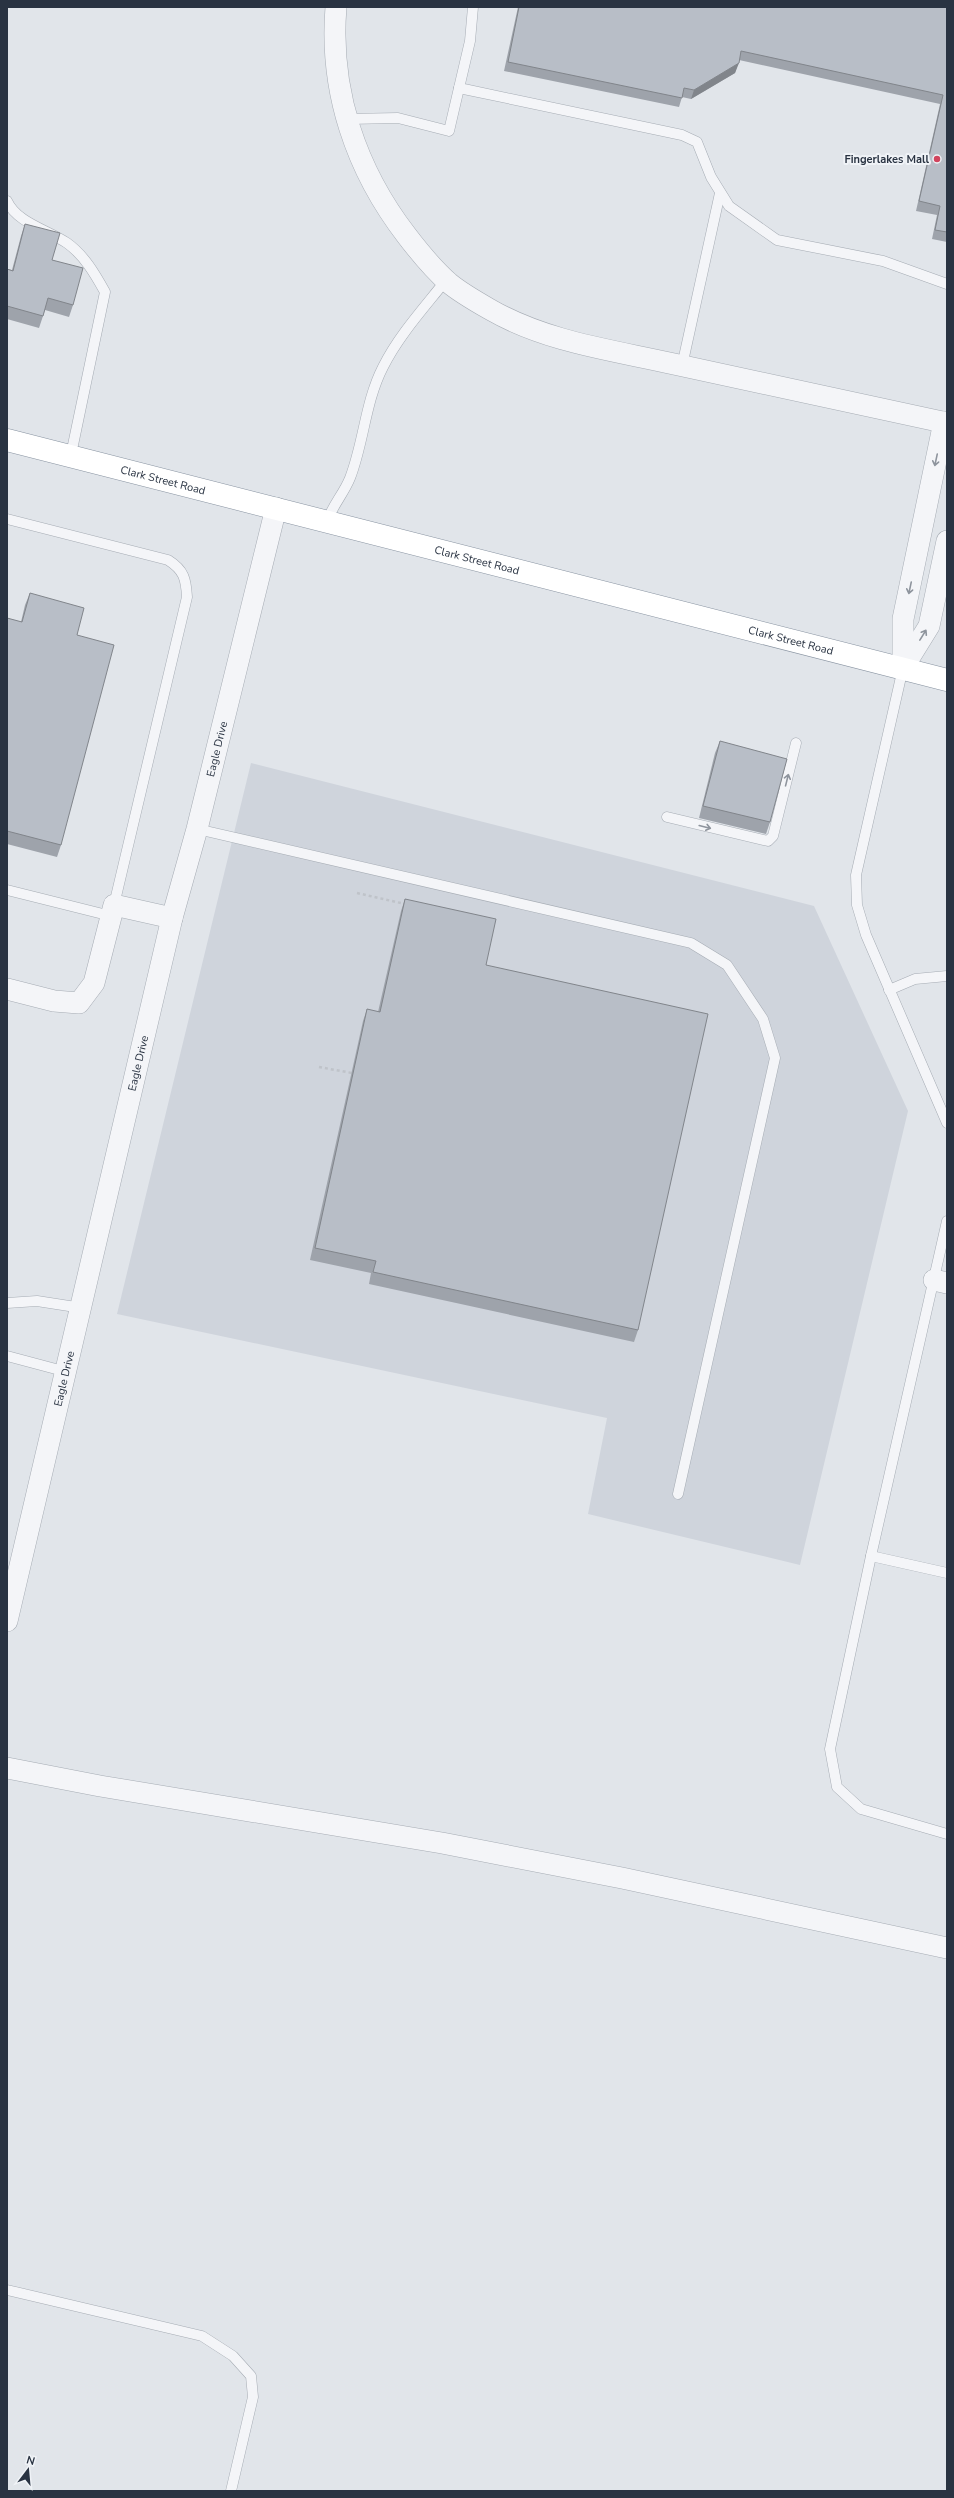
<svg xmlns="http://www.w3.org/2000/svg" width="954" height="2498" viewBox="0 0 954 2498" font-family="'Nunito Sans',sans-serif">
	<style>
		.built { fill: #cfd4dc }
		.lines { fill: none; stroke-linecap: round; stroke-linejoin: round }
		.service-casing { stroke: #a6acb4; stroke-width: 11 }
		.minor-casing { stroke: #a6acb4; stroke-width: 22 }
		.trunk-casing { stroke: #8893a1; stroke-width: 23 }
		.path { stroke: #bfc3c9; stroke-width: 2.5; stroke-dasharray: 3 3; stroke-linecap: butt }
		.service { stroke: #f4f5f8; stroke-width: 10 }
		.minor { stroke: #f4f5f8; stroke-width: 21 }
		.trunk { stroke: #fff; stroke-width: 22 }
		.wall { fill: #9ea3ab }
		.shaded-wall { fill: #81858b }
		.building { fill: #b8bec7; stroke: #81858b }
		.oneway { stroke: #8e949d }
		.poi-dot { fill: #d1445e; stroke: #f0f3f7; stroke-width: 1.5 }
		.labels { text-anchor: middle; stroke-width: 4; stroke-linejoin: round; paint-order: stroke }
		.poi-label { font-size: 11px; font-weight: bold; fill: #293342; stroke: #f0f3f7; text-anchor: end }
		.street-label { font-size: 11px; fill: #293342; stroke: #f0f3f7 }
	</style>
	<rect width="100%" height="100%" fill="#e1e5ea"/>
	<path class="built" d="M 251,763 L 814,906 L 908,1111 L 800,1565 L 588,1514 L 607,1418 L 117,1314 Z"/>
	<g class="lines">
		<defs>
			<g id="service">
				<path d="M 473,7 L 470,41 L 459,88 L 682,135 L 697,142 L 711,177 L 729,206 L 777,240 L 883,261 L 947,284"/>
				<path d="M 347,119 L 398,118 L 449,131 L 459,88"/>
				<path d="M 7,201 C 17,223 48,230 67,243 C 84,255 95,274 105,292 L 73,445"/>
				<path d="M 682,366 L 720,193"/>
				<path d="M 7,519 L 168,560 C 184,570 186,579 187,597 L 114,905"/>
				<path d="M 327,521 C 333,505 344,493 350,478 C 364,442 365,402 383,367 C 399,335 424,308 446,280"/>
				<path d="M 903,668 L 856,875 L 857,905 L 866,935 L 947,1123"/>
				<path d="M 667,817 L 768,841 L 773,836 L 796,743"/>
				<path d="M 197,829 L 691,943 L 727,965 L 763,1019 L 775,1058 L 678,1494"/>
				<path d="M 7,890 L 111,916"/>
				<path d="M 889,990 L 915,979 L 947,976"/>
				<path d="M 947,1221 L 871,1556 L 830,1749 L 837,1787 L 861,1809 L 947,1834"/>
				<path d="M 7,1303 L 37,1301 L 82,1308"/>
				<path d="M 7,1356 L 67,1372"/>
				<path d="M 871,1556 L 947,1573"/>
				<path d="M 7,2290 L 202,2336 L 233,2356 L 251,2376 L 253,2397 L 231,2491"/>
			</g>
			<g id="minor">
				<path d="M 336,7 C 329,91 356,170 407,236 C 420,253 433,269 449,283 C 461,293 477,302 491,310 C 547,342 612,350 674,364 C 765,384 856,403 947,423"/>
				<path d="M 903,668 L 903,619 L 944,422"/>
				<path d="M 903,668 L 929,626 L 947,541"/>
				<path d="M 7,989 L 54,1001 L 79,1003 L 94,983 L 114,905 L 172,918"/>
				<path d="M 934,1280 L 947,1283"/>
				<path id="s1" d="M 7,1621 L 172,918 L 197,829 L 276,508"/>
				<path d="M 7,1768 L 100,1786 L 442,1843 L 622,1878 L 947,1948"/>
			</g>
			<g id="trunk">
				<path id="s2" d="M 7,440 L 947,680"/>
			</g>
		</defs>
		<use href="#service" class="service-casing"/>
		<use href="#minor" class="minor-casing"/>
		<use href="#trunk" class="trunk-casing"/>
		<g class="path">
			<path d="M 357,893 L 405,904"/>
			<path d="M 319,1067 L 352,1073"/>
		</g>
		<use href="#service" class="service"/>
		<use href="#minor" class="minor"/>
		<use href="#trunk" class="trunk"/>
	</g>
	<g class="wall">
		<path d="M 518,7 L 947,7 L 947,242 L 932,239 L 937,215 L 916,211 L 940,104 L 739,60 L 735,73 L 691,99 L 682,97 L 679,107 L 504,71 Z"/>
		<path d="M 25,224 L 52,260 L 73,305 L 69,317 L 45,310 L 39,328 L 7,319 L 7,269 L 12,270 L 21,236 Z"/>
		<path d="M 30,593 L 77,635 L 61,845 L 57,857 L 7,844 L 7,618 L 21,622 L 25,605 Z"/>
		<path d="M 720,741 L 770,822 L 766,834 L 699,818 L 715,753 Z"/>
		<path d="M 405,899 L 486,965 L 638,1330 L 634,1342 L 369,1284 L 371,1273 L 310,1260 L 363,1021 L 367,1009 L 378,1012 L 401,911 Z"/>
	</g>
	<path class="shaded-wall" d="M 739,63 L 735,73 L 691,99 L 694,90 Z"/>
	<g class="building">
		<path d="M 519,7 L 947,7 L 947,232 L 935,230 L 940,206 L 919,201 L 943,95 L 741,51 L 739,63 L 694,90 L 684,88 L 682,98 L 508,62 Z"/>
		<path d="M 25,224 L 60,233 L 52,260 L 83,268 L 73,305 L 48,298 L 43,316 L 7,306 L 7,269 L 13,271 Z"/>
		<path d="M 30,593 L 84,608 L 77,635 L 114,645 L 61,845 L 7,831 L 7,618 L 22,622 Z"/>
		<path d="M 720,741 L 787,759 L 770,822 L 703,806 Z"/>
		<path d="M 405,899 L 496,919 L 486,965 L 708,1014 L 638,1330 L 373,1272 L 376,1261 L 315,1248 L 367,1009 L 380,1012 Z"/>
	</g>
	<defs><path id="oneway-shaft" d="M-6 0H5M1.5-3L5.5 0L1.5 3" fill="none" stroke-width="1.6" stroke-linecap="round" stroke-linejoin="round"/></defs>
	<g class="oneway">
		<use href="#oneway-shaft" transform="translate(936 460) rotate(102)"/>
		<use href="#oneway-shaft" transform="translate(910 588) rotate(102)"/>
		<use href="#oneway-shaft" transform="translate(923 635) rotate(-58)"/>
		<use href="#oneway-shaft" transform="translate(787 780) rotate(-76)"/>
		<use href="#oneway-shaft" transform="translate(705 827) rotate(14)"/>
	</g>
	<circle class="poi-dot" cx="937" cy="159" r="4"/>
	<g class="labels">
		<g class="poi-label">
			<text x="929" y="163">Fingerlakes Mall</text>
		</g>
		<g class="street-label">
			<text dy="4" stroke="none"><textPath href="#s2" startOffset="161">Clark Street Road</textPath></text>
			<text dy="4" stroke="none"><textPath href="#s2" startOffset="485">Clark Street Road</textPath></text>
			<text dy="4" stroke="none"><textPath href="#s2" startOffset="809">Clark Street Road</textPath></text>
			<text dy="4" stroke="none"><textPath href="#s1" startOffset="897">Eagle Drive</textPath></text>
			<text dy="4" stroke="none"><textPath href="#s1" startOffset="573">Eagle Drive</textPath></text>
			<text dy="4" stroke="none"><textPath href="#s1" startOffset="249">Eagle Drive</textPath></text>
		</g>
	</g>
	<rect width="954" height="2498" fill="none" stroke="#293342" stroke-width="16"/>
	<g transform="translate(28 2470) rotate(16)" stroke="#f0f3f7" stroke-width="3" paint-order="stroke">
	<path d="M0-3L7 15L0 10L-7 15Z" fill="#293342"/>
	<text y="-6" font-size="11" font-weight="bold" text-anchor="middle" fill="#293342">N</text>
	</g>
</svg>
